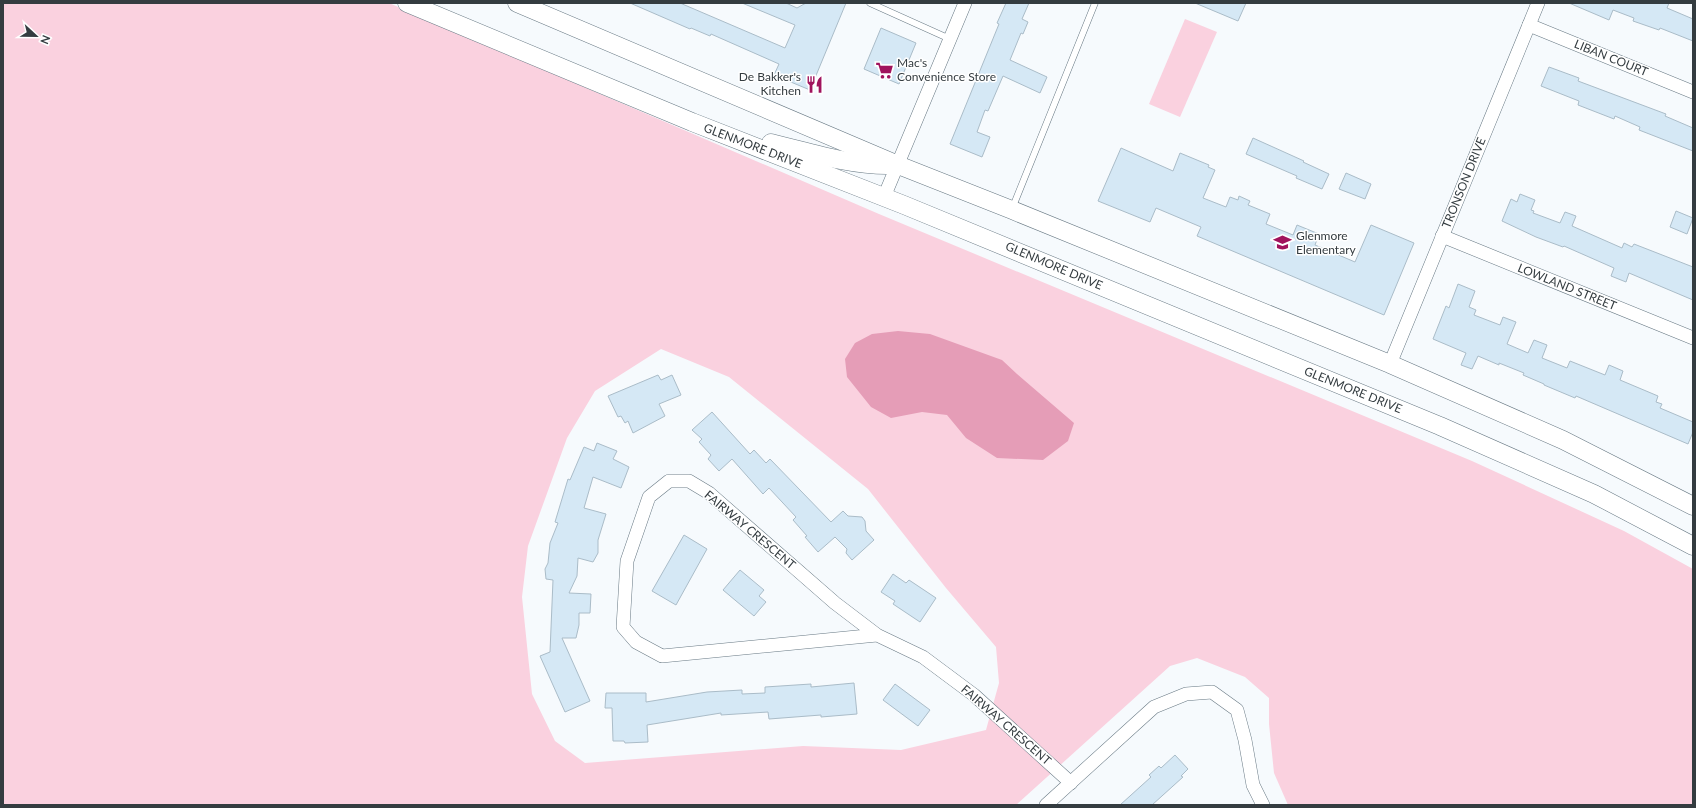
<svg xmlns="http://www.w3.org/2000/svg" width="1696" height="808" viewBox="0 0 1696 808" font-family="Lato,sans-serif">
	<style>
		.green { fill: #fad1df; fill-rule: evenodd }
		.water { fill: #e59db7 }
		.building { fill: #d5e8f5; stroke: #aabcc8 }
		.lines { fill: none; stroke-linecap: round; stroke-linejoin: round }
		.service-casing { stroke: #687984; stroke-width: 7 }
		.minor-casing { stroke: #687984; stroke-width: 14 }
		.secondary-casing { stroke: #687984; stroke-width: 19 }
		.service { stroke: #fff; stroke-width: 6 }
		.minor { stroke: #fff; stroke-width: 13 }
		.secondary { stroke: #fff; stroke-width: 18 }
		.labels { text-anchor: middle; stroke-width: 3; stroke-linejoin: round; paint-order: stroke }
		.street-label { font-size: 12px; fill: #343c40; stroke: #fff }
		.poi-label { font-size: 12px; fill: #343c40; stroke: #fff; text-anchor: start }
	</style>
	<rect width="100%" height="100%" fill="#f6fafd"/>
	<g class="green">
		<path d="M 3,3 L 389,3 L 879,214 L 1472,461 L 1624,531 L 1693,569 L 1693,805 L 1288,805 L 1274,773 L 1269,724 L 1269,698 L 1245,677 L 1197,658 L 1170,666 L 1016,805 L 3,805 ZM 661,349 L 729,377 L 868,489 L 946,588 L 996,647 L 999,683 L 986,730 L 901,750 L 803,746 L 585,763 L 555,741 L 532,694 L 522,597 L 528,546 L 567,438 L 595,391 Z"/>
		<path d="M 1185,19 L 1217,32 L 1180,117 L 1149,104 Z"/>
	</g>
	<path class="water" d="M 898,331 L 930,334 L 1002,360 L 1017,374 L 1074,423 L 1068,441 L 1043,460 L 997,458 L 966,438 L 947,415 L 922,412 L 891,418 L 871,407 L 847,377 L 845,359 L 855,343 L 872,334 Z"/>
	<g class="building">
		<path d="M 630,3 L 680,3 L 785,48 L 795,25 L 742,3 L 786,3 L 797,8 L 806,3 L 846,3 L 810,90 L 774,75 L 779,64 L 711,34 L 710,36 L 691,28 L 690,29 Z"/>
		<path d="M 1006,3 L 1029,3 L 1022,19 L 1028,22 L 1023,34 L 1021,33 L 1010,60 L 1047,77 L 1040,93 L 1003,76 L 988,111 L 985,110 L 977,132 L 990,137 L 982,157 L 950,144 L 999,24 L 997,23 Z"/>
		<path d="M 1195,3 L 1246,3 L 1238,21 Z"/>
		<path d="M 1569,3 L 1669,3 L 1667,8 L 1693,19 L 1693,41 L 1660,28 L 1659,30 L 1633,21 L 1634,18 L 1613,10 L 1609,20 Z"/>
		<path d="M 881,28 L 916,43 L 899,84 L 864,69 Z"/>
		<path d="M 1549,67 L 1579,78 L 1578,81 L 1666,114 L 1665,116 L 1693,128 L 1693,151 L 1639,130 L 1640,127 L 1615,116 L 1614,119 L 1578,105 L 1579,101 L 1541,86 Z"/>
		<path d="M 1253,138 L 1304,161 L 1303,162 L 1329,174 L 1322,189 L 1296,178 L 1297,176 L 1246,154 Z"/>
		<path d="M 1121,148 L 1173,171 L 1180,153 L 1209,165 L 1208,167 L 1215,170 L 1203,198 L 1226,207 L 1230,197 L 1238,200 L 1239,196 L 1250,201 L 1248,205 L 1270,214 L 1266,224 L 1293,235 L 1297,225 L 1319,234 L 1315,245 L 1355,262 L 1371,225 L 1414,243 L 1384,315 L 1197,236 L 1201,227 L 1156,208 L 1150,222 L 1098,201 Z"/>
		<path d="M 1346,173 L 1371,184 L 1365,199 L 1339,189 Z"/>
		<path d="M 1520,194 L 1535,200 L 1531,210 L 1534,211 L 1533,213 L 1560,223 L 1565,212 L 1576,216 L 1572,226 L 1622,248 L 1624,243 L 1632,247 L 1634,244 L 1693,267 L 1693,300 L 1629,273 L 1626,282 L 1611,276 L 1614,268 L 1564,246 L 1563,247 L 1536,237 L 1502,221 L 1511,199 L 1517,202 Z"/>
		<path d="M 1676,211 L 1693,218 L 1687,234 L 1670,227 Z"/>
		<path d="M 1458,284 L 1475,291 L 1469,307 L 1476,310 L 1474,315 L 1500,325 L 1503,317 L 1516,322 L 1507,344 L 1528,353 L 1534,340 L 1547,345 L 1542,358 L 1567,368 L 1570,361 L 1605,375 L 1609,365 L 1623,371 L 1620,380 L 1658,396 L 1656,402 L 1662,404 L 1660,408 L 1693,422 L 1693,432 L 1688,444 L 1576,396 L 1575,398 L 1544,385 L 1544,384 L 1523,375 L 1524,373 L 1499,363 L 1499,365 L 1478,356 L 1472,369 L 1461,365 L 1466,353 L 1433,339 L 1446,306 L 1449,308 Z"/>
		<path d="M 658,375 L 661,380 L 672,375 L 681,395 L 659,404 L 665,416 L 633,433 L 628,421 L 625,423 L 621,416 L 618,417 L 608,396 Z"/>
		<path d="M 712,412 L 750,454 L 754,450 L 766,463 L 770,459 L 831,522 L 843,511 L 848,516 L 862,517 L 865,521 L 866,531 L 874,540 L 852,560 L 846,553 L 847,549 L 835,537 L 818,552 L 805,537 L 807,536 L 793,520 L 796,517 L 769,488 L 763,494 L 732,459 L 719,471 L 708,459 L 711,455 L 699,442 L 702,439 L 692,430 Z"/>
		<path d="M 597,443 L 617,451 L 613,459 L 629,467 L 621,488 L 593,477 L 584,508 L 606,514 L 598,540 L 598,553 L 593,562 L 578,558 L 577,576 L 569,593 L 591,594 L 590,613 L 579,613 L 579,625 L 576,638 L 562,638 L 590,701 L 565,712 L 540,656 L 550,652 L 553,580 L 546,579 L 545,569 L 548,563 L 550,543 L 558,523 L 555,522 L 568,479 L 570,480 L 584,447 L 594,451 Z"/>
		<path d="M 684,535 L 707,549 L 676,605 L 652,591 Z"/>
		<path d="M 740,570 L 764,590 L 759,596 L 766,602 L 754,616 L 723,590 Z"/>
		<path d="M 893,574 L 906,583 L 909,580 L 936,598 L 920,622 L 893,604 L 895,601 L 881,592 Z"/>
		<path d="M 854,683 L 857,714 L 821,717 L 821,715 L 769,719 L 768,712 L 721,715 L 721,713 L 647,725 L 648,742 L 625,743 L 624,741 L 613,741 L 612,708 L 605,708 L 606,693 L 646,693 L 646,702 L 707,692 L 742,690 L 742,694 L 765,693 L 765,687 L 811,684 L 811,687 Z"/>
		<path d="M 895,684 L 930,710 L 918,726 L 883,700 Z"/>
		<path d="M 1175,755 L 1188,769 L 1181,776 L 1183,777 L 1152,805 L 1120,805 L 1151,777 L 1149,775 L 1159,766 L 1161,768 Z"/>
	</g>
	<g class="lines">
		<defs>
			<g id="service">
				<path d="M 870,3 L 950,39"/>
				<path d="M 1012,209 L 1095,3"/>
			</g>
			<g id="minor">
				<path d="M 1529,25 L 1693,92"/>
				<path d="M 884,197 L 965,3"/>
				<path d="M 1442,236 L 1693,338"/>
				<path d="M 1390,364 L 1538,3"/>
				<path d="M 877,635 L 662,656 L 636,642 L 623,627 L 627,561 L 649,497 L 669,481 L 689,481 L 709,493 L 835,603 L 877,635 L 923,657 L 974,695 L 1071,783"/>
				<path d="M 1046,805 L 1154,707 L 1186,694 L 1212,692 L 1237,710 L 1245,740 L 1253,785 L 1263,805"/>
			</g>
			<g id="secondary">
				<path d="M 407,3 L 692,122 L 904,205 L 1440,426 L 1594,494 L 1693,546"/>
				<path d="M 517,3 L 898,165 L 1012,210 L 1390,364 L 1563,440 L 1693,506"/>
				<path d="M 771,143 C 809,152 848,165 887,165"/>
			</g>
		</defs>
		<use href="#service" class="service-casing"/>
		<use href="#minor" class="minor-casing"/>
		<use href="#secondary" class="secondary-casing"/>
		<use href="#service" class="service"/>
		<use href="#minor" class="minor"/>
		<use href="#secondary" class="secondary"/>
	</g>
	<defs>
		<symbol id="supermarket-bare" viewBox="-9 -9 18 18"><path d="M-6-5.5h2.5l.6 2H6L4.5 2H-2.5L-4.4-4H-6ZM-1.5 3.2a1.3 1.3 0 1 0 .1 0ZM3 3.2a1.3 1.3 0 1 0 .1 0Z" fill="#a0135d" stroke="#fff" stroke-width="2.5" paint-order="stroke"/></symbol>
		<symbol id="restaurant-bare" viewBox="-9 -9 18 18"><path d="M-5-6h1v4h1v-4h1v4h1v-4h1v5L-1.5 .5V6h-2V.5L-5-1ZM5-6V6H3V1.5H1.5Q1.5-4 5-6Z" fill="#a0135d" stroke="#fff" stroke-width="2.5" paint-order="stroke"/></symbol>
		<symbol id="school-bare" viewBox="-9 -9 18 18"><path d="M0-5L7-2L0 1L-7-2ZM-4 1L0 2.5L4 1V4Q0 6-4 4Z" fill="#a0135d" stroke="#fff" stroke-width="2.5" paint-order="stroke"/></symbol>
	</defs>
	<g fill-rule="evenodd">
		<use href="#supermarket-bare" x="872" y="58" width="25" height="25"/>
		<use href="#restaurant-bare" x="802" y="72" width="25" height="25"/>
		<use href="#school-bare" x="1270" y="230" width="25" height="25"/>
	</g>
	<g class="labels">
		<g class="street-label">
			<text transform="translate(1611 58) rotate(22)" y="4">LIBAN COURT</text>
			<text transform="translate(753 146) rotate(21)" y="4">GLENMORE DRIVE</text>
			<text transform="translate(1464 183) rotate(-68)" y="4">TRONSON DRIVE</text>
			<text transform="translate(1054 266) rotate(23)" y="4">GLENMORE DRIVE</text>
			<text transform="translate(1567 287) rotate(22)" y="4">LOWLAND STREET</text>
			<text transform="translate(1353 390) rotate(22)" y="4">GLENMORE DRIVE</text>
			<text transform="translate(750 530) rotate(40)" y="4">FAIRWAY CRESCENT</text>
			<text transform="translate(1006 725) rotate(41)" y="4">FAIRWAY CRESCENT</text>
		</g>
		<g class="poi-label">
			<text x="897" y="67">Mac's<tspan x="897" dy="14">Convenience Store</tspan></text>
			<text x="801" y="81" text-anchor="end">De Bakker's<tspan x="801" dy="14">Kitchen</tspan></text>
			<text x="1296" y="240">Glenmore<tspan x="1296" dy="14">Elementary</tspan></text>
		</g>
	</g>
	<rect width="1696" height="808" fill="none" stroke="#343c40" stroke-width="8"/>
	<g transform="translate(36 36) rotate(112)" stroke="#ffffff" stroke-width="3" paint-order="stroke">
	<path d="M0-3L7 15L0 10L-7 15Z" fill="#343c40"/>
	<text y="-6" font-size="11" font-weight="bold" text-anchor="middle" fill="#343c40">N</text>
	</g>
</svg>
